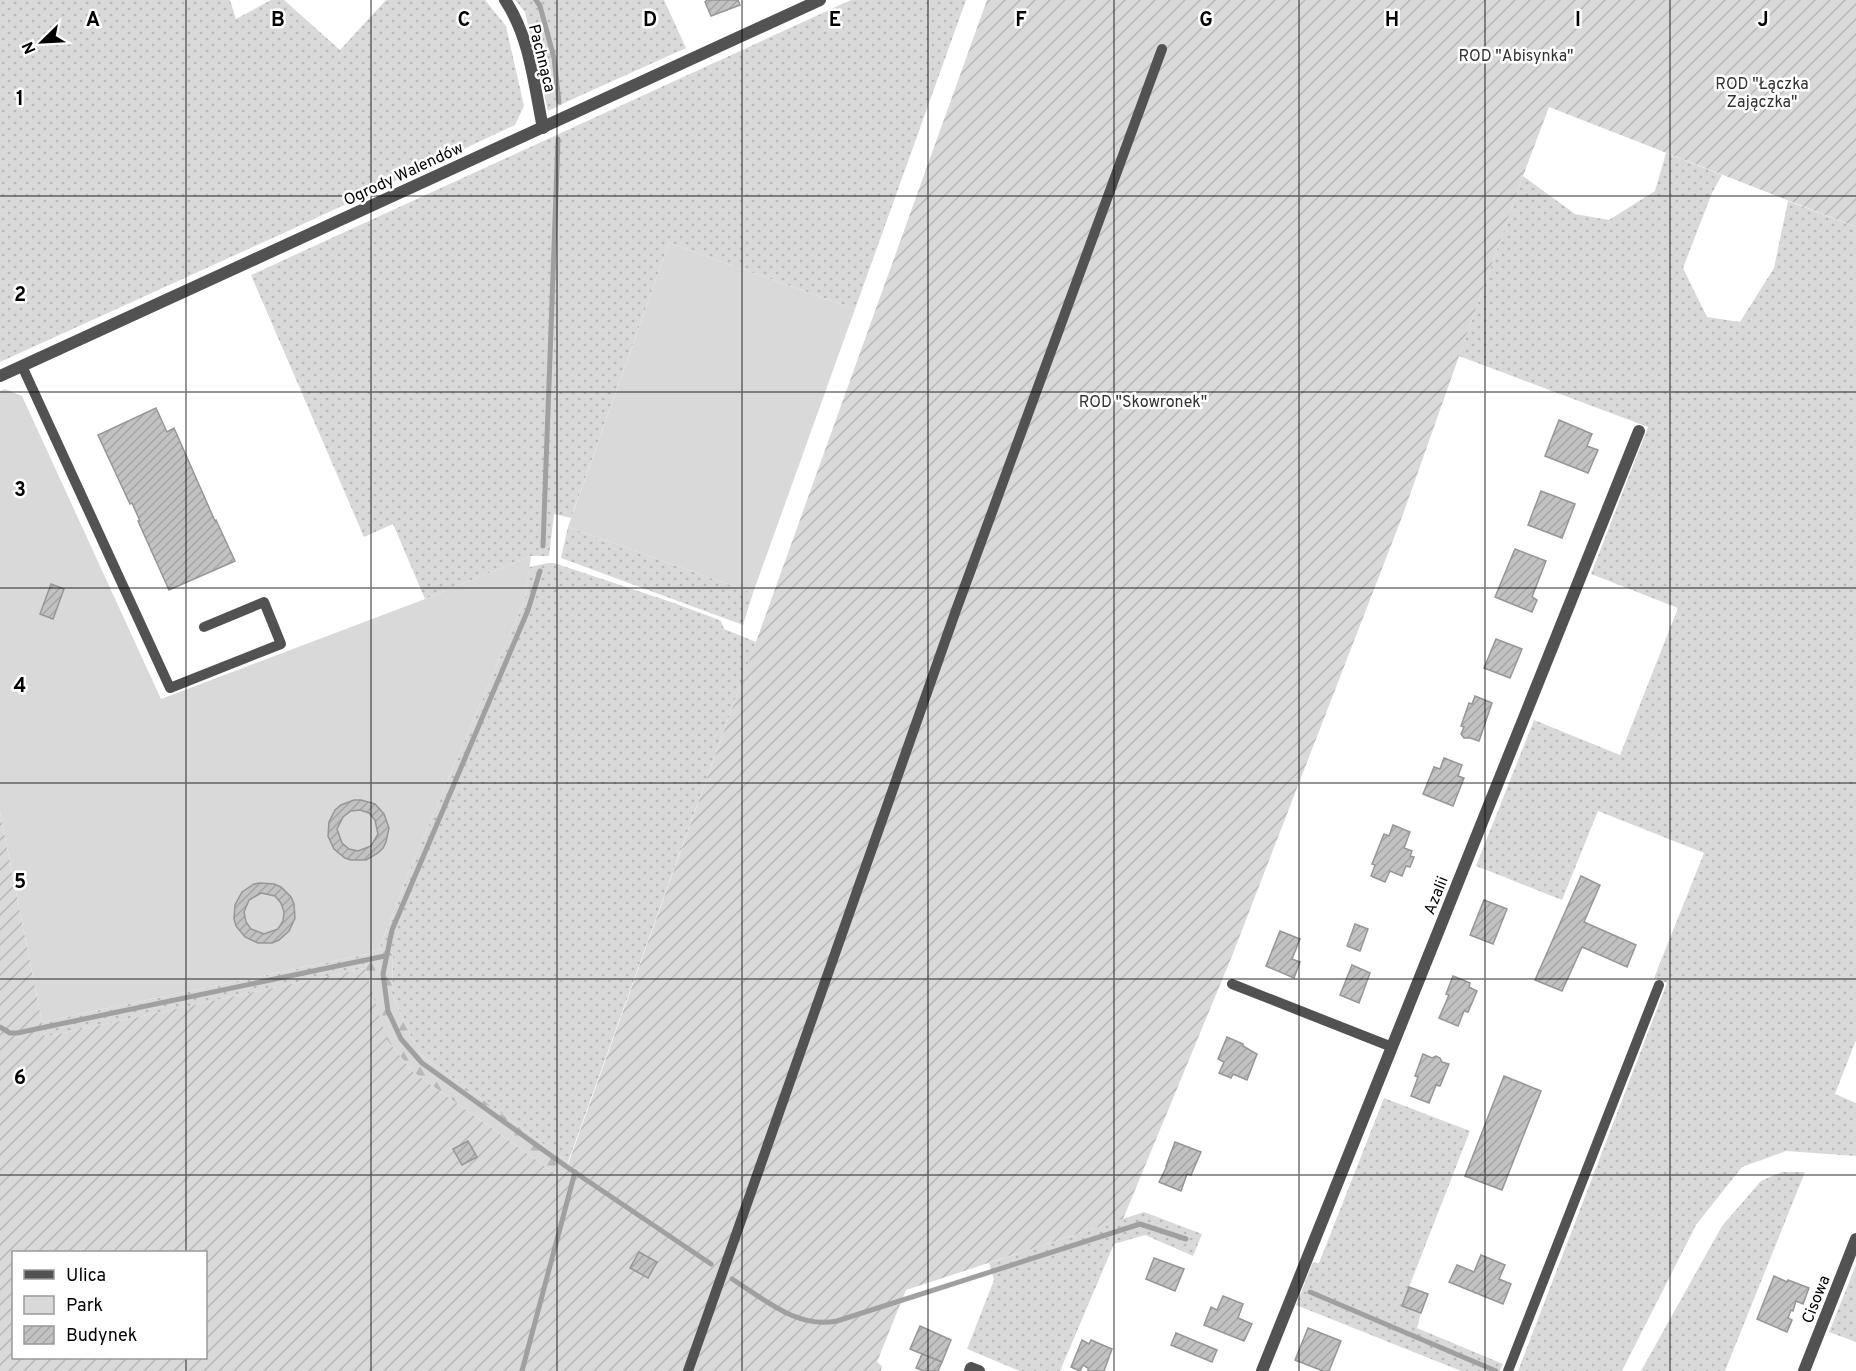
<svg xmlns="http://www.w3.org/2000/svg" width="1856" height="1371" viewBox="0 0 1856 1371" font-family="Overpass,sans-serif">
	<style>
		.grass { fill: url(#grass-dots) }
		.forest { fill: url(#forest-firs) }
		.park { fill: #d9d9d9 }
		.garden { fill: url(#garden-furrows); fill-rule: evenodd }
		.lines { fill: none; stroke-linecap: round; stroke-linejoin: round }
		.stream { stroke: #a0a0a0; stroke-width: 5 }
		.building { fill: url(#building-hatch); stroke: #969696; stroke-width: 1.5; fill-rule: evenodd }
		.lane { stroke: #525252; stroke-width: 10 }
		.street { stroke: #525252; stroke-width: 12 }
		.grid { fill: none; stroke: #000; stroke-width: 1.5; stroke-opacity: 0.55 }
		.labels { text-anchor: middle; stroke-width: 5; stroke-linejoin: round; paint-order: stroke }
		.park-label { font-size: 16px; fill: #303030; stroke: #fff }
		.street-label { font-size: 16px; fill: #000; stroke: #fff }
		.grid-label { font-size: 20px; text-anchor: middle; font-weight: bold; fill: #000; stroke: #fff; stroke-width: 5; stroke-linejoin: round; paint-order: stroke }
	</style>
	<defs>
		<pattern id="grass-dots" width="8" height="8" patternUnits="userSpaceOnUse" patternTransform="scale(1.5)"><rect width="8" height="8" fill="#d9d9d9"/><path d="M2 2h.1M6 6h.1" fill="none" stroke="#b8b8b8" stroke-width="1.8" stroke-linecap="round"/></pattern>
		<pattern id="forest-firs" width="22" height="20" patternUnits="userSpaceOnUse" patternTransform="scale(1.5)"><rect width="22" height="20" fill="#d9d9d9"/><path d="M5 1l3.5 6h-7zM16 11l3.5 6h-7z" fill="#b8b8b8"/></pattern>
		<pattern id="garden-furrows" width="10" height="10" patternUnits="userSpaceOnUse" patternTransform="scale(1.5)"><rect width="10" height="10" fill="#d9d9d9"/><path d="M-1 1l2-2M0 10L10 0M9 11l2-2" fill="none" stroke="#b8b8b8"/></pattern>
		<pattern id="building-hatch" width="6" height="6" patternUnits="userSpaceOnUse" patternTransform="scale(1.5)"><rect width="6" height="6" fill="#c2c2c2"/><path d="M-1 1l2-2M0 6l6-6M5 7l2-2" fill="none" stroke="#a5a5a5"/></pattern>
	</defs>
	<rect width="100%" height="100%" fill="#fff"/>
	<g class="grass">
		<path d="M 0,0 L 230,0 L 236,19 L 271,0 L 284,0 L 340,50 L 386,0 L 485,0 L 506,26 L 524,106 L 515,125 L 299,226 L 0,362 Z"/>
		<path d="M 515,0 L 664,0 L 686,48 L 575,98 L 548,111 L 525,12 Z"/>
		<path d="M 851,0 L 966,0 L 855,309 L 669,243 L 571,518 L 554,514 L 549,556 L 531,556 L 425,599 L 393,524 L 364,537 L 251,275 Z"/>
		<path d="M 1666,153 L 1722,175 L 1712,193 L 1683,268 L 1707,317 L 1740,322 L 1774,268 L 1788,201 L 1856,227 L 1856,1040 L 1835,1094 L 1856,1103 L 1856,1156 L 1786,1151 L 1742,1167 L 1696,1225 L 1622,1371 L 1518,1371 L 1667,983 L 1654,978 L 1704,853 L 1598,811 L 1562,900 L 1476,866 L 1534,720 L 1620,755 L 1678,608 L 1591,574 L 1648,427 L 1459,356 L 1523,176 L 1575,214 L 1609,220 L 1655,191 Z"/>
		<path d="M 568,527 L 753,593 L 743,625 L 561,558 Z"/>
		<path d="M 549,563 L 554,563 L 671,602 L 717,619 L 721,621 L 724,629 L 756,642 L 568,1162 L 421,1055 L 405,1025 L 392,993 L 393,953 L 379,949 L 408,874 L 525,599 L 529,567 Z"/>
		<path d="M 367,954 L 365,968 L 45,1037 L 42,1022 Z"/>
		<path d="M 1384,1098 L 1470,1131 L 1402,1305 L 1421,1313 L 1417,1328 L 1503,1364 L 1500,1371 L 1461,1371 L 1296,1305 L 1313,1262 L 1319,1263 Z"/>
		<path d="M 1782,1172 L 1805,1172 L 1725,1371 L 1641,1371 L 1722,1226 L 1761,1181 Z"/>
		<path d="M 1144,1212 L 1202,1234 L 1193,1256 L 1145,1235 L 1114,1244 L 1060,1371 L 1020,1371 L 967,1349 L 994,1280 L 989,1263 Z"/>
		<path d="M 1856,1265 L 1856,1342 L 1829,1332 Z"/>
	</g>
	<path class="forest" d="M 379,949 L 393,953 L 392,993 L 405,1025 L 421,1055 L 568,1162 L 567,1167 L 560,1177 L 413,1072 L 387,1040 L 382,1029 L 365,968 L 367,954 Z"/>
	<g class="park">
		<path d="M 669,243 L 855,309 L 753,593 L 568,527 Z"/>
		<path d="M 5,389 L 22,396 L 161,699 L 425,599 L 531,556 L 525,599 L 408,874 L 379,949 L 367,954 L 42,1022 L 0,812 L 0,391 Z"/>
	</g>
	<path class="garden" d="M 987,0 L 1856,0 L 1856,227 L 1549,107 L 1523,176 L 1402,517 L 1232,956 L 1123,1219 L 906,1290 L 877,1362 L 882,1366 L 881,1371 L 0,1371 L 0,812 L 45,1037 L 365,968 L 387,1040 L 413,1072 L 560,1177 L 567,1167 ZM 14,1252 L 206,1252 L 206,1358 L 14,1358 Z"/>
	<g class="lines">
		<g class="stream">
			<path d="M 536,0 L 540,6 L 554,58 L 559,102"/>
			<path d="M 543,546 L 558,139"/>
			<path d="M 540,571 L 528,610 L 392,930 L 383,974 L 388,1011 L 401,1039 L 422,1063 L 567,1167 L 711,1264"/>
			<path d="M 0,1027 L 10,1033 L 17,1033 L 385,956"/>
			<path d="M 732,1279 C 764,1299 797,1329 837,1321 L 1140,1224 L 1186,1239"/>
			<path d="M 1310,1292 L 1496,1371"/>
			<path d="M 522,1371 L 575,1172"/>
		</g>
	</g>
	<g class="building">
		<path d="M 707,0 L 738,0 L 740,5 L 711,16 L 705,2 Z"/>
		<path d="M 156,408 L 167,432 L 174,428 L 215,521 L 216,520 L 235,561 L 169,590 L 138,521 L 140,521 L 132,503 L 130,504 L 98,435 Z"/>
		<path d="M 1559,420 L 1592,434 L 1587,446 L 1598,450 L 1588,473 L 1545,456 Z"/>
		<path d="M 1541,491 L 1575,504 L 1562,538 L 1528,525 Z"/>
		<path d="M 1515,549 L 1546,561 L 1532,597 L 1537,600 L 1532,612 L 1495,597 Z"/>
		<path d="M 51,584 L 64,589 L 53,619 L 40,614 Z"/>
		<path d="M 1496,639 L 1522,649 L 1510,678 L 1484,668 Z"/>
		<path d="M 1475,696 L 1492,703 L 1479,741 L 1470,738 L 1464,738 L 1461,734 L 1464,727 L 1461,726 L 1469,703 L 1472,704 Z"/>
		<path d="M 1444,758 L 1462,765 L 1458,776 L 1464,778 L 1453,806 L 1423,794 L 1434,767 L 1440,769 Z"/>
		<path d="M 354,800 L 361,800 L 375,804 L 384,814 L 389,828 L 386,842 L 383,848 L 378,853 L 366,860 L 351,860 L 345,858 L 334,849 L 328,836 L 329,822 L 335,810 L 341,805 ZM 360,810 L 369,813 L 375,820 L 378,834 L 371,846 L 358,851 L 349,849 L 342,843 L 337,829 L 343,817 L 351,811 Z"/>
		<path d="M 1393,825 L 1410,832 L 1404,848 L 1412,851 L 1410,856 L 1414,857 L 1410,867 L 1406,866 L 1402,876 L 1390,871 L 1385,882 L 1371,876 L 1375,865 L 1372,864 L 1384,834 L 1389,836 Z"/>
		<path d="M 1581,876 L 1600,885 L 1584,922 L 1636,945 L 1627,967 L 1582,947 L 1562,991 L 1535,980 Z"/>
		<path d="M 260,883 L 274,884 L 281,887 L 291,897 L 294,904 L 295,918 L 289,931 L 279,940 L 272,943 L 258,943 L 245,937 L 236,926 L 234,919 L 235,905 L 242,892 L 254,884 ZM 261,893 L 275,896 L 281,903 L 284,912 L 283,921 L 278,929 L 264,934 L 251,929 L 246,922 L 244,912 L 249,900 Z"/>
		<path d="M 1484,900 L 1507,909 L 1493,944 L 1470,935 Z"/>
		<path d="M 1355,924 L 1368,929 L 1360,951 L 1347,946 Z"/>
		<path d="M 1280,931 L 1300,939 L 1292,959 L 1300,962 L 1294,978 L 1266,966 Z"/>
		<path d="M 1352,965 L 1370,973 L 1359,1003 L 1340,995 Z"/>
		<path d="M 1453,976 L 1470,983 L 1469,987 L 1477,991 L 1468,1012 L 1464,1011 L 1458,1026 L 1439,1018 L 1449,995 L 1446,994 Z"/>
		<path d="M 1227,1037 L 1243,1044 L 1243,1046 L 1257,1054 L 1247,1080 L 1233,1074 L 1231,1078 L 1219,1073 L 1224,1062 L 1218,1059 Z"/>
		<path d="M 1423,1054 L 1432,1058 L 1436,1056 L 1440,1058 L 1442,1062 L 1449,1064 L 1440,1086 L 1436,1085 L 1429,1103 L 1411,1096 L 1418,1077 L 1415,1076 Z"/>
		<path d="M 1504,1076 L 1541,1091 L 1502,1190 L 1465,1176 Z"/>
		<path d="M 468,1141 L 477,1157 L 462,1165 L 453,1149 Z"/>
		<path d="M 1175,1142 L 1201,1152 L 1191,1175 L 1187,1174 L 1181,1191 L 1159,1182 L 1167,1166 L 1166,1166 Z"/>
		<path d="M 639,1252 L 657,1262 L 648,1278 L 630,1268 Z"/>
		<path d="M 1481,1255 L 1505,1265 L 1499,1279 L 1511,1284 L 1503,1304 L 1449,1282 L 1457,1265 L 1474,1272 Z"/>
		<path d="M 1154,1258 L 1184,1269 L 1175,1291 L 1146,1279 Z"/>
		<path d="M 1774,1276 L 1787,1282 L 1788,1280 L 1809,1288 L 1803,1304 L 1796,1301 L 1793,1311 L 1791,1310 L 1788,1318 L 1792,1320 L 1787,1332 L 1757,1319 Z"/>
		<path d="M 1409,1287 L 1428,1294 L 1421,1313 L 1402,1306 Z"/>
		<path d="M 1223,1296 L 1243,1304 L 1238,1318 L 1252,1324 L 1244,1341 L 1204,1325 L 1211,1307 L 1217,1310 Z"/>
		<path d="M 920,1326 L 951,1340 L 942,1362 L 910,1349 Z"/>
		<path d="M 1308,1328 L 1341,1341 L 1329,1371 L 1323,1371 L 1295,1360 Z"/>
		<path d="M 1176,1333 L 1217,1350 L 1212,1362 L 1171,1345 Z"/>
		<path d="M 1082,1340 L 1089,1344 L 1091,1340 L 1112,1349 L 1104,1371 L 1088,1371 L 1088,1368 L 1083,1365 L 1080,1371 L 1071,1367 Z"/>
		<path d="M 922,1354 L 942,1362 L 938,1371 L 924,1371 L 916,1368 Z"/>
	</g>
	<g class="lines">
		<g class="lane">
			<path d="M 22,366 L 170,688 L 281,644 L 264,602 L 204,627"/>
			<path d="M 1232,984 L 1392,1047"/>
			<path d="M 688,1371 L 955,613 L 1162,49"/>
			<path d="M 1508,1371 L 1659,985"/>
		</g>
		<g class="street">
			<path d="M 505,0 C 530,37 534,85 543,128"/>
			<path d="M 0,376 L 820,0"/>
			<path d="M 970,1371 L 971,1368 L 979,1371"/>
			<path d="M 1262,1371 L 1639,431"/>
			<path d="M 1804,1371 L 1856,1239"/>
		</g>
	</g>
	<path class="grid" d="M 186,0 L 186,1252M 371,0 L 371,1371M 557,0 L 557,1371M 742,0 L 742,1371M 928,0 L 928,1371M 1114,0 L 1114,1371M 1299,0 L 1299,1371M 1485,0 L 1485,1371M 1670,0 L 1670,1371M 0,196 L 1856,196M 0,392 L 1856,392M 0,588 L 1856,588M 0,783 L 1856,783M 0,979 L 1856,979M 0,1175 L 1856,1175M 186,1358 L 186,1371"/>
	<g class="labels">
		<g class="park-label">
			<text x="1516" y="61">ROD "Abisynka"</text>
			<text x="1762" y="89">ROD "Łączka<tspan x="1762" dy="18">Zajączka"</tspan></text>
			<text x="1143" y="407">ROD "Skowronek"</text>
		</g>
		<g class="street-label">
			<text transform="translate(543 58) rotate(76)" y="6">Pachnąca</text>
			<text transform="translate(403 173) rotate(-25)" y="6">Ogrody Walendów</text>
			<text transform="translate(1435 895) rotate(-68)" y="6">Azalii</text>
			<text transform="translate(1815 1299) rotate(-68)" y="6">Cisowa</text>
		</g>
	</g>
	<g class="grid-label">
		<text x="93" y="26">A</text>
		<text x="278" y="26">B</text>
		<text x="464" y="26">C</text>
		<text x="650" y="26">D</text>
		<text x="835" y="26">E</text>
		<text x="1021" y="26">F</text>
		<text x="1206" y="26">G</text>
		<text x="1392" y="26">H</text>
		<text x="1578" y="26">I</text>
		<text x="1763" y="26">J</text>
		<text x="20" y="105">1</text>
		<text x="20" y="301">2</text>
		<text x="20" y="496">3</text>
		<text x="20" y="692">4</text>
		<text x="20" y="888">5</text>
		<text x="20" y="1084">6</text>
	</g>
	<rect x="12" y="1251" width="195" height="108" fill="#ffffff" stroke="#999999" stroke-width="1.5"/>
	<rect x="24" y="1270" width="30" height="9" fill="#525252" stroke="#999999" stroke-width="1.5"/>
	<text x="66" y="1281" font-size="18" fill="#000000">Ulica</text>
	<rect x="24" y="1296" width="30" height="18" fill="#d9d9d9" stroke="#999999" stroke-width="1.5"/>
	<text x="66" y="1311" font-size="18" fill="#000000">Park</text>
	<rect x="24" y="1326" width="30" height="18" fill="url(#building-hatch)" stroke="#999999" stroke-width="1.5"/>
	<text x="66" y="1341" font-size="18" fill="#000000">Budynek</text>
	<g transform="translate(42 42) rotate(246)" stroke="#ffffff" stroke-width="4.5" paint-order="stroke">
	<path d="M0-4.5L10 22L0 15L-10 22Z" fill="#000000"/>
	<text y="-9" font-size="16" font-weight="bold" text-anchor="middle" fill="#000000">N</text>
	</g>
</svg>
